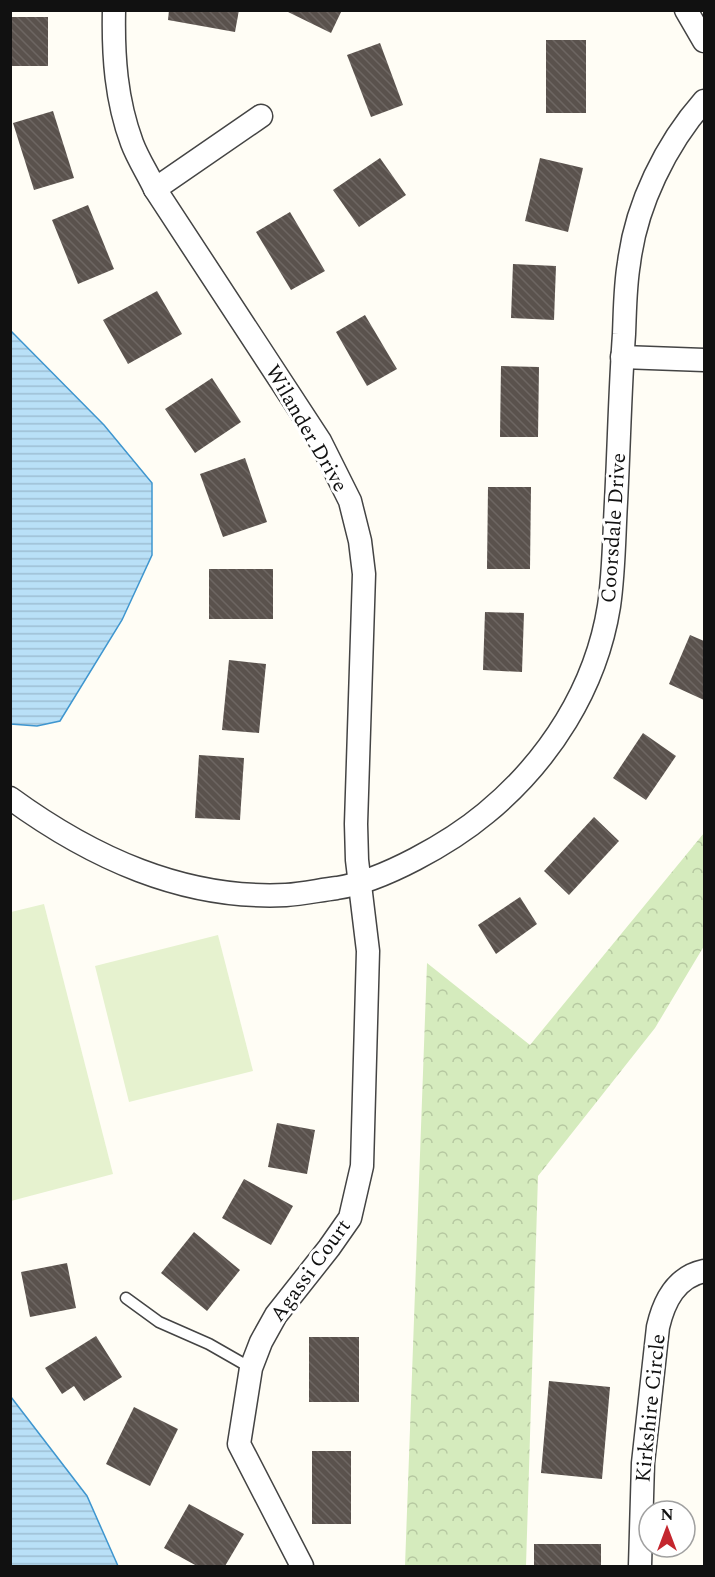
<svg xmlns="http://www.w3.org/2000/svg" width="715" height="1577" viewBox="0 0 715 1577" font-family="Spectral,serif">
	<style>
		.park { fill: url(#park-crowns) }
		.pitch { fill: #e6f2cf }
		.water { fill: url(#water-rules); stroke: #3f96cf; stroke-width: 1.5 }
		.building { fill: url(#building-back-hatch) }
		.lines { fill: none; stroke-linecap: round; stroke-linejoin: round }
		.lane-casing { stroke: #444; stroke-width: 13 }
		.street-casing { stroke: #444; stroke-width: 25 }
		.lane { stroke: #fff; stroke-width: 10 }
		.street { stroke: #fff; stroke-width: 22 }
		.labels { text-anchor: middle; stroke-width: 6; stroke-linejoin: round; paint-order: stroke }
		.street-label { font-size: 21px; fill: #111; stroke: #fff }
	</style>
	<defs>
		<pattern id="park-crowns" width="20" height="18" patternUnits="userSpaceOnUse" patternTransform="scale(1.5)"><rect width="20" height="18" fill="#d5ebbd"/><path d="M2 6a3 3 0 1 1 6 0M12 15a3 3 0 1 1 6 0" fill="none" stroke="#b6c8a1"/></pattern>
		<pattern id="water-rules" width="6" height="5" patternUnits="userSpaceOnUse" patternTransform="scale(1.5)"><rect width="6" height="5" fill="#b9e0f7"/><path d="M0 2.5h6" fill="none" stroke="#9ebfd3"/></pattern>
		<pattern id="building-back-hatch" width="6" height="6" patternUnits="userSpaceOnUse" patternTransform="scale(1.5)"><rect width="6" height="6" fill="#5a524d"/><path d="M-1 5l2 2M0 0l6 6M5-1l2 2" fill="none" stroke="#6d6662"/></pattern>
	</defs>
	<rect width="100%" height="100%" fill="#fffdf5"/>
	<path class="park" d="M 704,833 L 704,946 L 655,1028 L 538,1176 L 526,1566 L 405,1566 L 427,963 L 530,1045 Z"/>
	<g class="pitch">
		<path d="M 44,904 L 113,1174 L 11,1201 L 11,912 Z"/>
		<path d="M 218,935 L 253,1071 L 129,1102 L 95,966 Z"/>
	</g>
	<g class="water">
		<path d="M 11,331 L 104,425 L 152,483 L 152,555 L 122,620 L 60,721 L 37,726 L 11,724 Z"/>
		<path d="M 11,1397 L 87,1496 L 118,1566 L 11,1566 Z"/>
	</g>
	<g class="building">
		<path d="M 169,10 L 239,10 L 235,32 L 168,20 Z"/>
		<path d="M 284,10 L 342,10 L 331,33 Z"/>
		<rect x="10" y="17" width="38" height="49"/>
		<rect x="546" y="40" width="40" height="73"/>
		<path d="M 380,43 L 403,105 L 371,117 L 347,55 Z"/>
		<path d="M 53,111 L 74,178 L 34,190 L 13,123 Z"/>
		<path d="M 380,158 L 406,195 L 359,227 L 333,190 Z"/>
		<path d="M 540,158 L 583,168 L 568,232 L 525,221 Z"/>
		<path d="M 88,205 L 114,269 L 78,284 L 52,220 Z"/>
		<path d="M 290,212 L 325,271 L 291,290 L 256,232 Z"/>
		<path d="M 513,264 L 556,266 L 554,320 L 511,318 Z"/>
		<path d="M 157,291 L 182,334 L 128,364 L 103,320 Z"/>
		<path d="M 365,315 L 397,369 L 367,386 L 336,332 Z"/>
		<path d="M 501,366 L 539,367 L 538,437 L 500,437 Z"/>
		<path d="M 212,378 L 241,422 L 195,453 L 165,409 Z"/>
		<path d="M 245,458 L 267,522 L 223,537 L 200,474 Z"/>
		<path d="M 488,487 L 531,487 L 530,569 L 487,569 Z"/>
		<rect x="209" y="569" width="64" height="50"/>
		<path d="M 485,612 L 524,613 L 522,672 L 483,670 Z"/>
		<path d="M 690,635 L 704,641 L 704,700 L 669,684 Z"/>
		<path d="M 229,660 L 266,664 L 259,733 L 222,730 Z"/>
		<path d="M 643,733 L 676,756 L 646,800 L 613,778 Z"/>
		<path d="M 199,755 L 244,758 L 240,820 L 195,818 Z"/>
		<path d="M 594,817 L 619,841 L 569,895 L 544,871 Z"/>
		<path d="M 520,897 L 537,924 L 496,954 L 478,925 Z"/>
		<path d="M 277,1123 L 315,1130 L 307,1174 L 268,1167 Z"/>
		<path d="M 244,1179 L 293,1206 L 271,1245 L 222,1218 Z"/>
		<path d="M 194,1232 L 240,1270 L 207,1311 L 161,1273 Z"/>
		<path d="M 67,1263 L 76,1308 L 30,1317 L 21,1272 Z"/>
		<path d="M 96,1336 L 122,1377 L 84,1401 L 74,1386 L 62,1394 L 45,1368 Z"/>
		<rect x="309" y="1337" width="50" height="65"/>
		<path d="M 549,1381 L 610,1387 L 602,1479 L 541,1473 Z"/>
		<path d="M 134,1407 L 178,1429 L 150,1486 L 106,1464 Z"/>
		<rect x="312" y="1451" width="39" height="73"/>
		<path d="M 189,1504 L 244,1534 L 225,1566 L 197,1566 L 164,1548 Z"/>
		<rect x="534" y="1544" width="67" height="22"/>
	</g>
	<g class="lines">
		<defs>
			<path id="lane" d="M 126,1298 L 159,1322 L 209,1344 L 251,1368"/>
			<g id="street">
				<path d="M 114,10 C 113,56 116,100 132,143 C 138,159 148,174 155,189 L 320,441 L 350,501 L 360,541 L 364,574 L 356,824 L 357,860 L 368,951 L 362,1166 L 350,1218 L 329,1248 L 276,1315 L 261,1342 L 251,1368 L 239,1444 L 302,1566"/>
				<path d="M 686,10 L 704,41"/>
				<path d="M 155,189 L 261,116"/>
				<path d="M 622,357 L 704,360"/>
				<path d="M 10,798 C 91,857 183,900 286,895 C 303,894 320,890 337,888 C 383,881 450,843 486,813 C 549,761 596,688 609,606 C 614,572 614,537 616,502 C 619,446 620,390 624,334 C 625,311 625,286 629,263 C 636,205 666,144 704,101"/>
				<path d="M 640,1566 L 643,1463 L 658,1327 C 664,1301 676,1277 704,1271"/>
			</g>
		</defs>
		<use href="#lane" class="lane-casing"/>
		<use href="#street" class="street-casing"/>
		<use href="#lane" class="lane"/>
		<use href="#street" class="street"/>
	</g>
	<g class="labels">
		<g class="street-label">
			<text transform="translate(307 428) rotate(60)" y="7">Wilander Drive</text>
			<text transform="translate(613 528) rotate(-86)" y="7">Coorsdale Drive</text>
			<text transform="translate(310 1270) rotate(-54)" y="7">Agassi Court</text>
			<text transform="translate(650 1408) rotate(-84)" y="7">Kirkshire Circle</text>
		</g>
	</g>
	<rect width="715" height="1577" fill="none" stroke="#111111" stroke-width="24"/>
	<g transform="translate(667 1529)"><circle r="28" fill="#ffffff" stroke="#a0a0a0" stroke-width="1.5"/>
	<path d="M0-4.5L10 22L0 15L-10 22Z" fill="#c4262e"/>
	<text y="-9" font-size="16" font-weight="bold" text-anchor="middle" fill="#111111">N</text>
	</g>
</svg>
